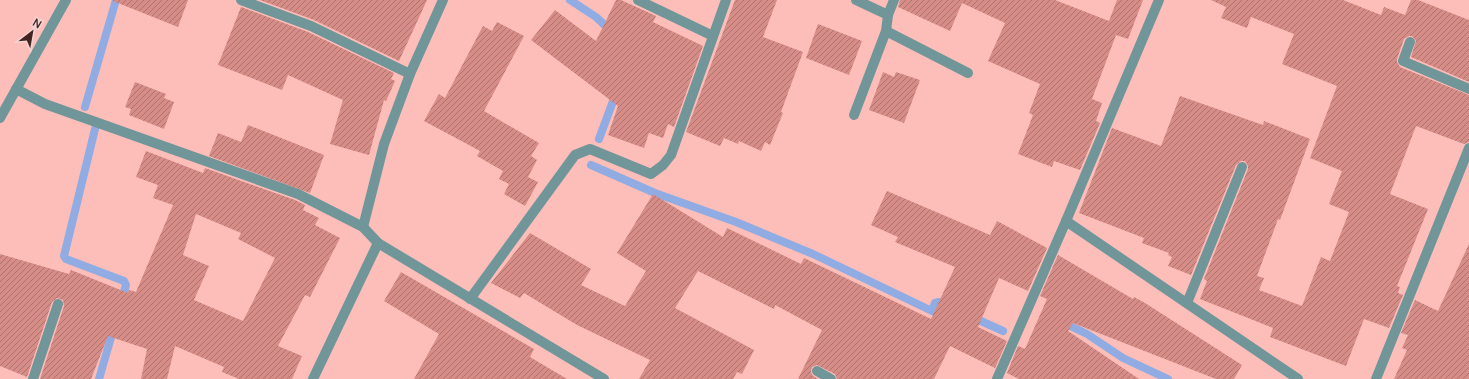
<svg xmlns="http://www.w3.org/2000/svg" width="1469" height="379" viewBox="0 0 1469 379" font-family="Manrope,sans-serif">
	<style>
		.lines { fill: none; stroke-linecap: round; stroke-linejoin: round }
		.stream { stroke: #90ace2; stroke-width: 8 }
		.building { fill: url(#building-hatch); fill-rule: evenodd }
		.minor { stroke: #71969a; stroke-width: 10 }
	</style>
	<defs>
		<pattern id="building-hatch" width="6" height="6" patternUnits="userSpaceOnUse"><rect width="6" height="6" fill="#d68c87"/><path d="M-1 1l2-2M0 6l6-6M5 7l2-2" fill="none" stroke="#af726e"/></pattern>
	</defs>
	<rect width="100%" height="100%" fill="#fdbeb9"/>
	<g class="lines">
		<g class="stream">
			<path d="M 570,0 L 596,17 L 611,31"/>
			<path d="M 85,107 L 116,0"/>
			<path d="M 95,129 L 64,256 L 66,259 L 124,281 L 126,285 L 121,302"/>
			<path d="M 599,139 L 616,93"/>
			<path d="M 591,165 L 655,193 L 736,222 L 813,254 L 932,311 L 935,303 L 939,302 L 948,306"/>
			<path d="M 972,317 L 1003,331"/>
			<path d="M 1062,322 L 1087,334 L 1123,358 L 1168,379"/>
			<path d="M 99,379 L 114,327"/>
		</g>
	</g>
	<g class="building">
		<path d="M 113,0 L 188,0 L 178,27 L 113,1 Z"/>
		<path d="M 260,0 L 427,0 L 399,61 L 314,20 Z"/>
		<path d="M 616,0 L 621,0 L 656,16 L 653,22 L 703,46 L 674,127 L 668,124 L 663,138 L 649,133 L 644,148 L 608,135 L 618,106 L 531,40 L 555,10 L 596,41 Z"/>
		<path d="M 735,0 L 777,0 L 763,37 L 803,52 L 781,112 L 783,113 L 770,145 L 765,142 L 761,151 L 739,141 L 738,144 L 724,138 L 720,146 L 686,132 Z"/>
		<path d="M 900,0 L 1055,0 L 1109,21 L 1117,0 L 1143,0 L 1128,39 L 1116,35 L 1092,99 L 1102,103 L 1096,121 L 1100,123 L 1080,170 L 1054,161 L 1052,167 L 1018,154 L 1033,115 L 1029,113 L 1040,84 L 988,61 L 1005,23 L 962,3 L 950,31 L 898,7 Z"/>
		<path d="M 1211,0 L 1343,0 L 1381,15 L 1384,7 L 1405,15 L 1411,0 L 1418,0 L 1469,20 L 1469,82 L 1411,57 L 1416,41 L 1412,36 L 1409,36 L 1404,39 L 1397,59 L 1397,62 L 1400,67 L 1469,95 L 1469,142 L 1464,144 L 1416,126 L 1390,194 L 1428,209 L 1397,286 L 1400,287 L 1398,293 L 1403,295 L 1389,328 L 1364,319 L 1346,366 L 1270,337 L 1273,328 L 1200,299 L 1207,281 L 1204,279 L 1248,169 L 1248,166 L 1245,161 L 1241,161 L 1236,165 L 1191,275 L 1168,266 L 1172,257 L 1168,255 L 1169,253 L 1142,243 L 1144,238 L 1079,213 L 1112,128 L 1161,146 L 1180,96 L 1263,125 L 1264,121 L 1310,139 L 1280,220 L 1278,219 L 1257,276 L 1264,278 L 1259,290 L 1302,306 L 1321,257 L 1330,261 L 1349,212 L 1329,204 L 1342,171 L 1310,158 L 1337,86 L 1282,64 L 1294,34 L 1251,17 L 1247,28 L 1221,18 L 1226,7 Z"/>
		<path d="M 241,7 L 308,32 L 394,73 L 391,79 L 395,81 L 386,101 L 384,100 L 369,155 L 330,144 L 343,100 L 288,75 L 282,90 L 218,65 Z"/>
		<path d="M 497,22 L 524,36 L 484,111 L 539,143 L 531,156 L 537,160 L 528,177 L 538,182 L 525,206 L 504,194 L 509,184 L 499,179 L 503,171 L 477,156 L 480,151 L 424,121 L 439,94 L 445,98 L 483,26 L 492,31 Z"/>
		<path d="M 818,24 L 862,41 L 849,75 L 806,58 Z"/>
		<path d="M 883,72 L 894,77 L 896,72 L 920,80 L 904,123 L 869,110 Z"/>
		<path d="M 135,82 L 166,94 L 164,98 L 174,102 L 164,129 L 129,115 L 131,109 L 125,107 Z"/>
		<path d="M 248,125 L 324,155 L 310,193 L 209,156 L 218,133 L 241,142 Z"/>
		<path d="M 146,151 L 203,173 L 205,168 L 295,200 L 305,205 L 303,210 L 319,218 L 315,225 L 340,238 L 310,297 L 305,295 L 278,346 L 302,356 L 292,379 L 239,379 L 222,372 L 224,367 L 175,346 L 167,379 L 141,379 L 147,349 L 108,336 L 91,379 L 40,379 L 64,306 L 63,300 L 57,298 L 52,302 L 27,377 L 0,366 L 0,254 L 69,274 L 71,270 L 128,293 L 129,290 L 136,292 L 173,205 L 153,198 L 158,185 L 136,177 ZM 196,214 L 241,233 L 238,239 L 275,258 L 243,321 L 194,300 L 209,266 L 183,255 Z"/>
		<path d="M 887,191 L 990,235 L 997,221 L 1047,248 L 1028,291 L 999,278 L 978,327 L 1007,341 L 995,368 L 950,346 L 934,379 L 837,379 L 835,374 L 817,365 L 812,367 L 811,371 L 812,375 L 818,379 L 798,379 L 822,330 L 775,305 L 774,309 L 698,271 L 675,308 L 754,350 L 742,374 L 737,372 L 733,379 L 639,379 L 650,360 L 577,325 L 524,293 L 520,298 L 491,283 L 530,233 L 591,269 L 581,285 L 625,306 L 646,271 L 617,253 L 653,194 L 723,237 L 727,228 L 801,264 L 804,258 L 931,319 L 955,267 L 895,242 L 898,237 L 871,225 Z"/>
		<path d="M 1469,244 L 1469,379 L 1394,379 L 1407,350 L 1402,348 L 1408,335 L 1401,333 L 1415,300 L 1438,311 Z"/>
		<path d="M 1058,255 L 1133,299 L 1134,297 L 1145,303 L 1242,365 L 1234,379 L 1216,379 L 1073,323 L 1068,331 L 1139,379 L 1019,379 L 1007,373 L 1018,346 L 1025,349 L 1047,299 L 1040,296 Z"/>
		<path d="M 401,272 L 534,349 L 530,357 L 567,379 L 414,379 L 439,334 L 384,301 Z"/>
	</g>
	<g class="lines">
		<g class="minor">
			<path d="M 241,0 L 311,26 L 410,74"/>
			<path d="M 638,0 L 713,36"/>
			<path d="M 856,0 L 888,15"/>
			<path d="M 886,31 L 968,73"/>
			<path d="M 1410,42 L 1403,61 L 1469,89"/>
			<path d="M 16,89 L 45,104 L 298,194 L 363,227 L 378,243 L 604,379"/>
			<path d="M 854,115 L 886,31 L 888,15 L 894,0"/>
			<path d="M 0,118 L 66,0"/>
			<path d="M 1066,221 L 1298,379"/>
			<path d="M 363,227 L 384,144 L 410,74 L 443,0"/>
			<path d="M 470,299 L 575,155 L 590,149 L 651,174 L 663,165 L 671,155 L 726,0"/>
			<path d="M 1187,303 L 1242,167"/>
			<path d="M 817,371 L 831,379"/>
			<path d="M 33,379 L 58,304"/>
			<path d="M 313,379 L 378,243"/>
			<path d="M 997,379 L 1066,221 L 1159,0"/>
			<path d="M 1376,379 L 1469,148"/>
		</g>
	</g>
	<g transform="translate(32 32) rotate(31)" stroke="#f5d4d2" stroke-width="3" paint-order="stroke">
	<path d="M0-3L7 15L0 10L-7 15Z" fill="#422523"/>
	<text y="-6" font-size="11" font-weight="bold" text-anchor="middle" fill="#422523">N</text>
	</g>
</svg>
